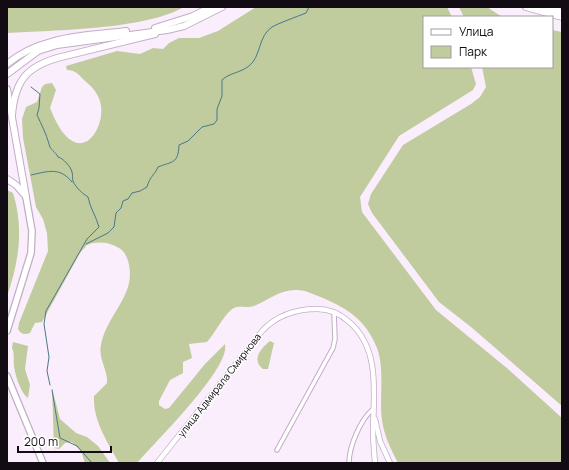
<svg xmlns="http://www.w3.org/2000/svg" width="569" height="470" viewBox="0 0 569 470" font-family="Manrope,sans-serif">
	<style>
		.green { fill: #c0cb9e }
		.lines { fill: none; stroke-linecap: round; stroke-linejoin: round }
		.stream { stroke: #4b7886; stroke-width: 1 }
		.minor-casing { stroke: #c1aec6; stroke-width: 5.5 }
		.tertiary-casing { stroke: #c1aec6; stroke-width: 6 }
		.primary-casing { stroke: #c1aec6; stroke-width: 8 }
		.trunk-casing { stroke: #c1aec6; stroke-width: 8 }
		.minor { stroke: #fff; stroke-width: 3.5 }
		.tertiary { stroke: #fff; stroke-width: 4.5 }
		.primary { stroke: #fff; stroke-width: 5.5 }
		.trunk { stroke: #fff; stroke-width: 6 }
		.labels { text-anchor: middle; stroke-width: 3; stroke-linejoin: round; paint-order: stroke }
		.street-label { font-size: 10px; fill: #120b13; stroke: #fff }
	</style>
	<rect width="100%" height="100%" fill="#faeefd"/>
	<g class="green">
		<path d="M 7,7 L 184,7 C 144,30 54,30 7,33 Z"/>
		<path d="M 256,7 L 447,7 L 452,17 L 424,17 L 424,67 L 471,67 L 476,84 L 473,90 L 399,136 L 360,197 L 362,212 L 436,310 L 508,369 L 562,418 L 562,463 L 398,463 C 391,449 384,436 382,420 C 379,397 385,370 377,348 C 366,320 348,309 323,298 C 315,295 306,290 297,290 C 281,289 268,300 254,306 C 246,309 238,304 231,310 C 221,319 216,332 207,342 L 189,344 L 192,358 L 183,362 L 183,373 L 170,380 L 159,401 L 159,405 L 165,409 L 169,408 L 205,364 L 225,344 C 231,368 154,443 137,463 L 119,463 C 107,441 93,421 94,396 L 107,383 C 108,370 98,359 101,345 C 105,323 122,306 128,287 C 132,275 130,254 119,248 C 108,242 98,241 87,245 L 80,253 L 42,322 L 35,323 L 30,333 C 24,335 21,334 18,329 L 19,323 L 48,251 L 47,233 L 43,219 L 36,207 L 23,138 L 22,119 L 26,107 L 37,102 L 42,87 L 45,84 L 52,83 L 56,90 L 50,108 C 54,117 58,127 65,135 C 86,158 104,127 101,106 C 100,96 93,87 85,81 C 79,75 76,70 67,70 L 66,66 L 117,51 L 140,54 L 153,48 L 163,49 L 169,43 L 179,38 L 199,38 L 218,31 Z"/>
		<path d="M 459,7 L 487,7 L 502,17 L 464,17 Z"/>
		<path d="M 552,30 L 562,32 L 562,406 L 471,327 L 439,302 L 372,213 L 368,204 L 371,194 L 403,145 L 471,104 L 480,97 L 486,87 L 482,67 L 552,67 Z"/>
		<path d="M 7,190 L 13,193 C 24,228 19,262 7,296 Z"/>
		<path d="M 270,341 L 274,343 L 268,369 L 263,369 C 251,360 261,348 270,341 Z"/>
		<path d="M 13,342 L 28,346 L 25,369 L 30,385 L 28,398 C 21,393 15,375 14,366 C 13,359 15,355 12,348 Z"/>
		<path d="M 52,388 L 60,419 L 76,433 L 87,437 L 98,446 L 110,463 L 85,463 L 81,451 L 72,442 L 65,443 L 59,449 L 54,448 Z"/>
	</g>
	<g class="lines">
		<g class="stream">
			<path d="M 31,87 L 40,94 L 39,108 L 37,115 C 42,126 46,133 49,144 C 50,150 55,151 58,157 C 63,158 71,167 72,172 C 73,175 72,178 73,181 C 76,188 82,193 88,197 C 90,208 96,216 99,227 L 87,239 L 46,311 L 44,324 L 49,357 L 47,371 L 50,385"/>
			<path d="M 31,175 C 49,171 60,167 72,182"/>
			<path d="M 86,244 L 108,233 L 114,227 L 116,213 L 121,208 L 123,201 L 128,199 L 132,193 L 140,191 L 147,187 C 150,176 154,176 158,167 C 173,161 178,164 179,145 L 188,141 L 202,127 L 214,124 L 217,120 L 217,109 L 222,96 L 222,80 C 229,73 240,73 249,66 C 261,57 258,36 272,27 C 279,23 296,17 306,13 L 309,7"/>
			<path d="M 52,390 L 60,438 L 77,446 L 92,463"/>
		</g>
		<defs>
			<g id="minor">
				<path d="M 277,450 L 333,348 L 335,339 L 334,312"/>
				<path d="M 349,463 C 349,447 360,420 373,409"/>
			</g>
			<g id="tertiary">
				<path d="M 375,419 L 380,441 L 390,463"/>
				<path d="M 157,463 L 262,331 C 277,315 295,309 317,309 C 328,309 339,313 348,321 C 380,347 374,391 373,429 C 373,440 374,452 375,463"/>
			</g>
			<g id="primary">
				<path d="M 7,331 L 31,253 L 32,231 L 26,197"/>
				<path d="M 7,376 L 43,463"/>
			</g>
			<g id="trunk">
				<path d="M 526,7 L 562,17"/>
				<path d="M 543,7 L 562,12"/>
				<path d="M 155,28 L 193,16 L 211,7"/>
				<path d="M 7,64 C 40,36 85,36 126,31"/>
				<path d="M 7,74 L 38,51 L 57,45 L 167,30 L 184,26 L 222,7"/>
				<path d="M 7,89 L 26,197"/>
				<path d="M 12,115 C 15,80 27,66 61,57 L 155,34"/>
				<path d="M 7,179 L 16,185 L 25,195"/>
			</g>
		</defs>
		<use href="#minor" class="minor-casing"/>
		<use href="#tertiary" class="tertiary-casing"/>
		<use href="#primary" class="primary-casing"/>
		<use href="#trunk" class="trunk-casing"/>
		<use href="#minor" class="minor"/>
		<use href="#tertiary" class="tertiary"/>
		<use href="#primary" class="primary"/>
		<use href="#trunk" class="trunk"/>
	</g>
	<g class="labels">
		<g class="street-label">
			<text transform="translate(219 385) rotate(-52)" y="4">улица Адмирала Смирнова</text>
		</g>
	</g>
	<rect width="569" height="470" fill="none" stroke="#120b13" stroke-width="16"/>
	<rect x="423" y="16" width="130" height="52" fill="#ffffff" stroke="#a09da1"/>
	<rect x="431" y="29" width="20" height="6" fill="#ffffff" stroke="#a09da1"/>
	<text x="459" y="36" font-size="12" fill="#120b13">Улица</text>
	<rect x="431" y="46" width="20" height="12" fill="#c0cb9e" stroke="#a09da1"/>
	<text x="459" y="56" font-size="12" fill="#120b13">Парк</text>
	<path d="M18 446v6h93v-6" fill="none" stroke="#120b13" stroke-width="2"/>
	<text x="24" y="446" font-size="12" fill="#120b13" stroke="#ffffff" stroke-width="3" paint-order="stroke">200 m</text>
</svg>
